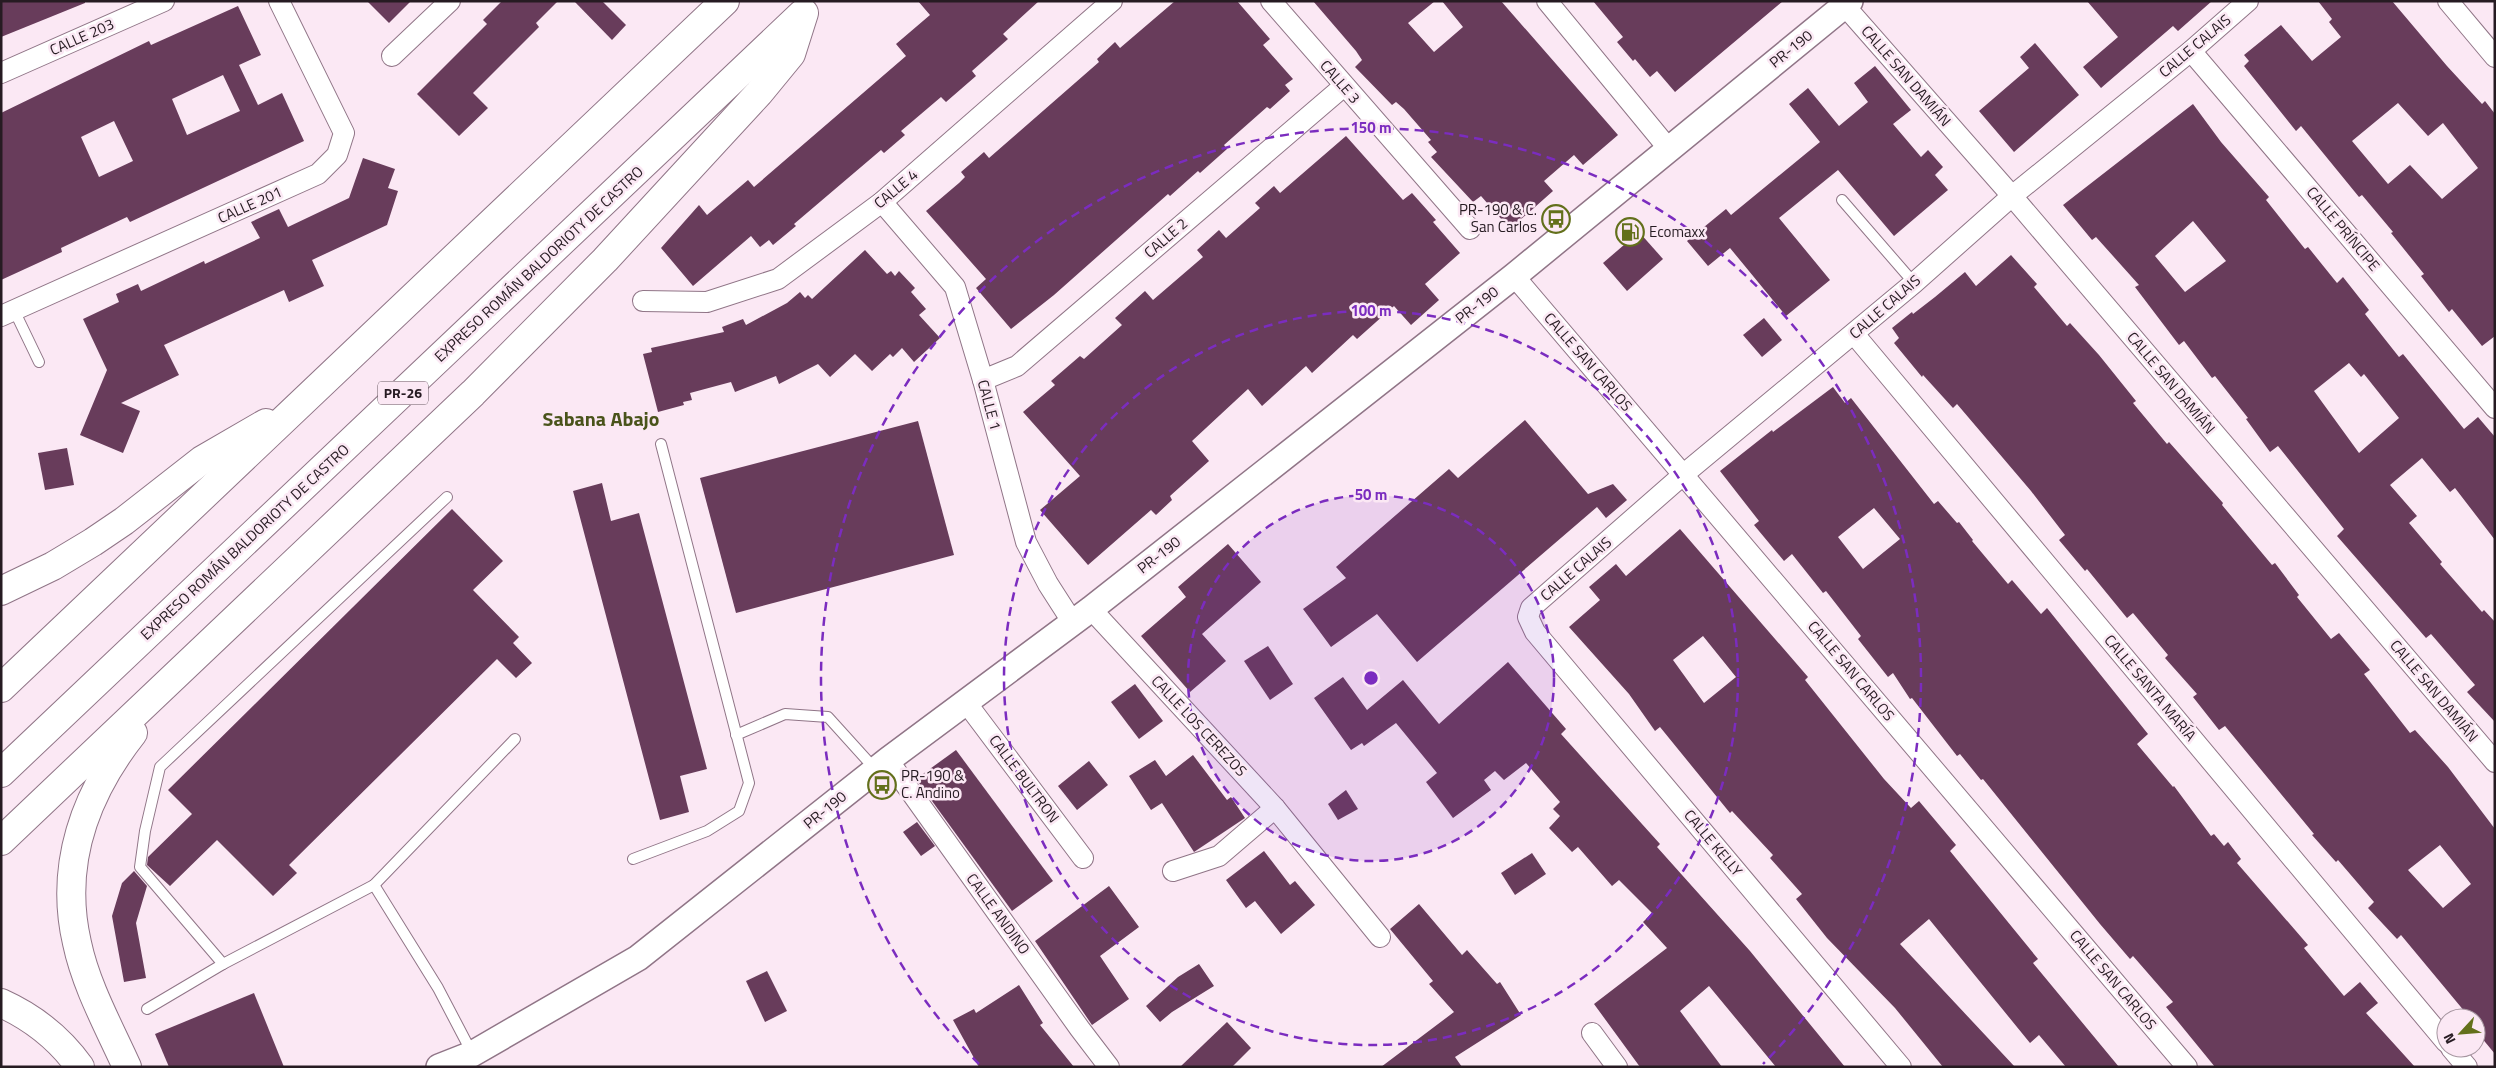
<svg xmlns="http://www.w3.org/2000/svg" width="2496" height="1068" viewBox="0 0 2496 1068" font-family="'Titillium Web',sans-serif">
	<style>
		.building { fill: #683c5b; fill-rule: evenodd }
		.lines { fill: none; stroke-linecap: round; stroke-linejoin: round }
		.service-casing { stroke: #907587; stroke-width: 12 }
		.minor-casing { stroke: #907587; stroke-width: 22 }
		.tertiary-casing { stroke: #907587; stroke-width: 28 }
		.motorway-casing { stroke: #907587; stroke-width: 30 }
		.service { stroke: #fff; stroke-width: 10 }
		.minor { stroke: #fff; stroke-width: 20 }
		.tertiary { stroke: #fff; stroke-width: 25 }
		.motorway { stroke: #fff; stroke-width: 28 }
		.ring { fill: none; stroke: #7b2cbf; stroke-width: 2.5; stroke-dasharray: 9 6 }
		.labels { text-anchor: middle; stroke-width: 5; stroke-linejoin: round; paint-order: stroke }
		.shield { fill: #fbe8f4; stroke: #665861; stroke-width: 1 }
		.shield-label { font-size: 14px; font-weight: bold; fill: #261b22 }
		.street-label { font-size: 15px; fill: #261b22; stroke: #fbe8f4 }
		.poi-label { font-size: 15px; fill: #261b22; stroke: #fbe8f4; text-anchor: start }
		.district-label { font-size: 20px; font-weight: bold; fill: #49531a; stroke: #fbe8f4 }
		.centre { fill: #7b2cbf; stroke: #fbe8f4; stroke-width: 2.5 }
		.ring-label { font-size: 15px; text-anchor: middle; font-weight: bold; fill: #7b2cbf; stroke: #fbe8f4; stroke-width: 5; stroke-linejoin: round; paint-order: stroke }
	</style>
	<rect width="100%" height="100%" fill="#fbe8f4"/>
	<g class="building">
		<path d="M 1,1 L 85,1 L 85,3 L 1,37 Z"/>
		<path d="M 367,1 L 411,1 L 389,23 Z"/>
		<path d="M 502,1 L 558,1 L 536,23 L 539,27 L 473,93 L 488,108 L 459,136 L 417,94 L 487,24 L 483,20 Z"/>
		<path d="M 574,1 L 602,1 L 626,25 L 612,40 Z"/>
		<path d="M 918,1 L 1039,1 L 1003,34 L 1008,39 L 972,71 L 976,76 L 946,102 L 941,97 L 901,131 L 905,135 L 884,153 L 881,150 L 794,224 L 796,226 L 773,245 L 769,240 L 760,247 L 751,236 L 693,286 L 661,248 L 699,205 L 707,215 L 748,180 L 754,187 L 906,56 L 896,44 L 930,15 Z"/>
		<path d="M 1175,1 L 1237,1 L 1270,39 L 1263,45 L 1293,79 L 1285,85 L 1290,91 L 1270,109 L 1267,107 L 1224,145 L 1227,149 L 1200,173 L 1198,171 L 1170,196 L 1168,194 L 1054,295 L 1011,329 L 976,288 L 986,279 L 926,211 L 959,183 L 965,177 L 961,172 L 984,152 L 989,158 L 1099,62 L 1097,59 L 1115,42 L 1120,48 Z"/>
		<path d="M 1313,1 L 1435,1 L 1408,23 L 1434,52 L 1463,27 L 1442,1 L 1501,1 L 1618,135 L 1583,165 L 1574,155 L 1544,181 L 1553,191 L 1510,229 L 1481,196 L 1473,202 L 1431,157 L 1437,152 L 1428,142 L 1431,140 L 1404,109 L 1396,102 L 1392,105 L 1355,67 L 1362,60 L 1356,51 Z"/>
		<path d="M 1593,1 L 1783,1 L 1675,92 L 1657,71 L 1650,77 L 1635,59 L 1633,61 L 1617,42 L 1623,37 Z"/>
		<path d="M 2087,1 L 2212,1 L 2178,31 L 2173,26 L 2101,88 L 2083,67 L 2118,37 Z"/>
		<path d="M 2318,1 L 2392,1 L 2447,66 L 2482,104 L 2485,101 L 2495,114 L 2495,336 L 2482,346 L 2452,309 L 2449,312 L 2421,276 L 2424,274 L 2391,233 L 2393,232 L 2362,195 L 2359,197 L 2301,126 L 2296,131 L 2244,66 L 2249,61 L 2244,55 L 2281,25 L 2312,61 L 2341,37 L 2329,22 L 2332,19 ZM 2398,103 L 2428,136 L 2443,123 L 2478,168 L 2442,199 L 2410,165 L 2388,184 L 2352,141 Z"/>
		<path d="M 238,6 L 261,55 L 239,65 L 258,105 L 282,93 L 304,141 L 130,222 L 127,217 L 61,248 L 62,252 L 1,280 L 1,113 L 149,41 L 151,45 ZM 223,75 L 240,111 L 187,135 L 172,99 ZM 114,121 L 133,161 L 99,177 L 81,137 Z"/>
		<path d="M 2035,43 L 2079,95 L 2014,152 L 1979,111 L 2029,68 L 2020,57 Z"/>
		<path d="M 1875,66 L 1911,110 L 1893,124 L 1921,157 L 1928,150 L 1943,167 L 1935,175 L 1948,190 L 1894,236 L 1838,170 L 1779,218 L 1830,280 L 1786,316 L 1730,248 L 1708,266 L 1687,241 L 1726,209 L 1731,215 L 1820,142 L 1789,104 L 1808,88 L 1839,126 L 1868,102 L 1854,83 Z"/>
		<path d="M 2193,104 L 2221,142 L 2269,197 L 2266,200 L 2305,249 L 2308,247 L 2337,283 L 2343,277 L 2369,310 L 2365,314 L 2399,357 L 2403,354 L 2464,429 L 2478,417 L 2495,437 L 2495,540 L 2455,488 L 2450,492 L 2422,458 L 2390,485 L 2417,516 L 2409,523 L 2442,562 L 2440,564 L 2482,612 L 2484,610 L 2495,622 L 2495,722 L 2467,692 L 2475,685 L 2431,634 L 2426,638 L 2337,536 L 2344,529 L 2278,446 L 2270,452 L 2246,419 L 2248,418 L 2215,376 L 2212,378 L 2184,341 L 2179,345 L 2135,287 L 2139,285 L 2096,237 L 2092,240 L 2063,205 ZM 2193,221 L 2226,261 L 2185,292 L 2155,256 ZM 2349,363 L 2361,377 L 2364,374 L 2399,418 L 2359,453 L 2314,391 Z"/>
		<path d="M 1346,136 L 1403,200 L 1412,193 L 1436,220 L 1433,222 L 1460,253 L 1425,284 L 1439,300 L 1411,325 L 1394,306 L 1357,339 L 1353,335 L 1312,373 L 1306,366 L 1262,406 L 1248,389 L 1192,441 L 1209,461 L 1170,496 L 1172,500 L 1156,515 L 1151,510 L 1088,565 L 1040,510 L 1080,476 L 1023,412 L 1055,385 L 1051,381 L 1080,356 L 1084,359 L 1122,325 L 1115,318 L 1145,291 L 1153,300 L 1203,257 L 1197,250 L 1219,230 L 1226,238 L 1260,208 L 1255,203 L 1274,186 L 1280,193 Z"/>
		<path d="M 363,158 L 395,169 L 388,188 L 398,191 L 387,225 L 312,260 L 324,286 L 289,302 L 284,290 L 164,345 L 179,375 L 121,403 L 140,411 L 123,453 L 80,435 L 107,370 L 83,319 L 119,302 L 116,294 L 138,284 L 141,291 L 204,261 L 205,264 L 260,238 L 251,222 L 279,209 L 288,227 L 349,198 Z"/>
		<path d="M 1639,232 L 1663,259 L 1627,291 L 1603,263 Z"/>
		<path d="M 865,250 L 887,274 L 891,271 L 895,276 L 899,271 L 915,288 L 911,292 L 926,309 L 919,315 L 940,338 L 914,362 L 902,348 L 893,357 L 890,354 L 872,371 L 855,354 L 830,377 L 818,364 L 779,384 L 776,376 L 735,392 L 731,382 L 690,393 L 692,400 L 683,402 L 684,405 L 658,412 L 643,354 L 652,352 L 651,348 L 724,332 L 722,327 L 743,319 L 746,325 L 787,303 L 800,292 L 805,298 L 808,295 L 812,299 Z"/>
		<path d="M 2011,255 L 2037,284 L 2034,287 L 2067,326 L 2070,323 L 2099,355 L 2136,401 L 2133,403 L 2167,444 L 2169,442 L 2223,503 L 2222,505 L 2272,565 L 2275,563 L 2299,595 L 2297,597 L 2331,639 L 2339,633 L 2370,670 L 2364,674 L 2410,733 L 2415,730 L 2448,767 L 2495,829 L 2495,1054 L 2476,1031 L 2476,1018 L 2470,1018 L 2401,935 L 2397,939 L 2368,908 L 2374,902 L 2338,860 L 2336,862 L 2312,835 L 2314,834 L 2225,726 L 2219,730 L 2193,697 L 2197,694 L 2165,658 L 2168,655 L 2133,613 L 2127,618 L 2087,569 L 2085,571 L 2059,540 L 2065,535 L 2031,491 L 1957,404 L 1953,408 L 1923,375 L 1922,377 L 1894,343 L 1899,338 L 1892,328 L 1912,312 L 1913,314 L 1935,297 L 1965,272 L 1976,286 ZM 2440,845 L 2471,884 L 2443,908 L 2408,870 Z"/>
		<path d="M 1764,318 L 1782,340 L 1762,357 L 1743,335 Z"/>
		<path d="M 1833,387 L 1845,403 L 1851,398 L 1934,504 L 1938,501 L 1957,523 L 1959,522 L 1973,540 L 1972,541 L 2008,584 L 2012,580 L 2041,614 L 2047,608 L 2148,734 L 2137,744 L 2173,787 L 2174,786 L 2211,836 L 2214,834 L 2224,846 L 2228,842 L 2241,859 L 2237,863 L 2308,945 L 2304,948 L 2344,996 L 2360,982 L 2378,1003 L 2366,1013 L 2415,1067 L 2215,1067 L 2166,1007 L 2173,1002 L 2133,956 L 2130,959 L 2100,924 L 1983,779 L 1981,780 L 1960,754 L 1957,756 L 1912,698 L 1910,699 L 1893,673 L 1888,677 L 1858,639 L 1861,636 L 1826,591 L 1823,593 L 1792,554 L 1784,561 L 1754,525 L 1759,521 L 1720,471 L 1772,430 L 1773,432 ZM 1874,508 L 1900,539 L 1863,569 L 1838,537 Z"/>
		<path d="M 1525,420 L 1588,494 L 1613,484 L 1627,500 L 1606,518 L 1597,507 L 1417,662 L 1377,614 L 1331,647 L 1303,609 L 1346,578 L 1336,567 L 1449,469 L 1458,478 Z"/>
		<path d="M 918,421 L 954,555 L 736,613 L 700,478 Z"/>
		<path d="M 67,448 L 74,485 L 45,490 L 38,453 Z"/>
		<path d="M 602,483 L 611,521 L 639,513 L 707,769 L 680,776 L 689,812 L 660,820 L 573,491 Z"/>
		<path d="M 452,509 L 503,561 L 473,590 L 519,637 L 513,643 L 532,663 L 516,678 L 497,659 L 289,865 L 297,873 L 273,896 L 217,840 L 170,886 L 147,865 L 148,857 L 192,814 L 168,790 Z"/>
		<path d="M 1680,529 L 1808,677 L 1805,680 L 1884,779 L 1911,808 L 1919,801 L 1956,845 L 1950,851 L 2038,959 L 2033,963 L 2119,1067 L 2066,1067 L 2039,1035 L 2030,1043 L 1929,919 L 1900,944 L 2015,1067 L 1943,1067 L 1895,1008 L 1827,938 L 1796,899 L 1802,894 L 1770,858 L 1773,855 L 1732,811 L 1730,813 L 1660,727 L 1655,731 L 1629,694 L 1569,627 L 1600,600 L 1589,587 L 1616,564 L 1626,576 ZM 1703,636 L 1736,677 L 1704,703 L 1673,660 Z"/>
		<path d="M 1228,544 L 1261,582 L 1202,634 L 1226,661 L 1190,692 L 1141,636 L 1186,597 L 1178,587 Z"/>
		<path d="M 1268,646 L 1293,684 L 1270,700 L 1244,661 Z"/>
		<path d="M 1508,662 L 1566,729 L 1561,734 L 1660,844 L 1657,847 L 1750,951 L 1845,1067 L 1776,1067 L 1709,986 L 1680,1011 L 1722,1067 L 1640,1067 L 1594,1004 L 1667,948 L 1643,922 L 1652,913 L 1619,880 L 1612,886 L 1578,847 L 1572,852 L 1549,828 L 1560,816 L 1553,809 L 1560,802 L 1526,763 L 1504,780 L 1495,771 L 1484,780 L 1491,790 L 1453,818 L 1426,782 L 1437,773 L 1396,723 L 1364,746 L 1362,743 L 1351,750 L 1314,698 L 1343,677 L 1367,710 L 1403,680 L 1439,724 Z"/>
		<path d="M 1135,684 L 1163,721 L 1139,739 L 1111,702 Z"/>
		<path d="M 956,750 L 1053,881 L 1012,911 L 916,779 Z"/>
		<path d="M 1193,755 L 1227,800 L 1231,797 L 1245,818 L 1194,852 L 1162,803 L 1151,810 L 1129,776 L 1155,760 L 1166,776 Z"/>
		<path d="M 1089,761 L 1108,785 L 1077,810 L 1058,786 Z"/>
		<path d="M 1346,790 L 1358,809 L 1338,820 L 1328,804 Z"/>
		<path d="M 917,822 L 935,846 L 921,856 L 903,832 Z"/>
		<path d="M 1264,851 L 1290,885 L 1295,881 L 1315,905 L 1281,934 L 1255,901 L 1246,908 L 1226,880 Z"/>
		<path d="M 1532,853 L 1546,874 L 1515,895 L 1501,873 Z"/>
		<path d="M 134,871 L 147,886 L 136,923 L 146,978 L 124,982 L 112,916 L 122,883 Z"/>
		<path d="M 1109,886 L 1139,927 L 1100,956 L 1129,999 L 1092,1025 L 1035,941 Z"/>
		<path d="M 1419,904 L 1462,955 L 1467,950 L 1497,984 L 1500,982 L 1521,1015 L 1455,1057 L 1462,1067 L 1381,1067 L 1454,1012 L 1429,984 L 1433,981 L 1390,929 Z"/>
		<path d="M 1199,964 L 1214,986 L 1172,1012 L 1160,1022 L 1146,1006 L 1178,977 Z"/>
		<path d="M 767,971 L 787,1011 L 765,1022 L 746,981 Z"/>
		<path d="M 1019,985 L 1043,1023 L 1040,1025 L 1074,1067 L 979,1067 L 953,1020 L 974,1009 L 976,1013 Z"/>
		<path d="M 254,993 L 284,1067 L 169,1067 L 155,1034 Z"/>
		<path d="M 1227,1022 L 1251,1048 L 1232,1067 L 1180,1067 Z"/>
	</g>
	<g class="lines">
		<defs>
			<g id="service">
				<path d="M 1842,200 L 1914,283"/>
				<path d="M 14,310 L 39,362"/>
				<path d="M 447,497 L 160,767 L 145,831 L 140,867 L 223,964 L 374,885 L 438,988 L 472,1053"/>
				<path d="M 736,735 L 785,714 L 828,717 L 875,769"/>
				<path d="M 633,859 L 707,831 L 739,811 L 749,783 L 661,444"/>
				<path d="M 374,885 L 515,739"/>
				<path d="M 147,1009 L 223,964"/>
			</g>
			<g id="minor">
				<path d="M 1271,1 L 1470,229"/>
				<path d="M 1547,1 L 1668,148"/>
				<path d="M 2448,1 L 2495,57"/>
				<path d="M 1844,5 L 2012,196 L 2495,762"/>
				<path d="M 2191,51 L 2495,408"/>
				<path d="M 392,56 L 450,1"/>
				<path d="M 1,73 L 164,1"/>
				<path d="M 882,202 L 955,287 L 983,380 L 1026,542 L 1048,584 L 1073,623"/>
				<path d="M 1514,276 L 2187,1067"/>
				<path d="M 643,301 L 707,302 L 778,279 L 882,202 L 1112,1"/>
				<path d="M 1,316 L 318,174 L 337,155 L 344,133 L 279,1"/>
				<path d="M 1854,334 L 2446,1042"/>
				<path d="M 983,380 L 1017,366 L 1344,86"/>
				<path d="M 1091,609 L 1275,808 L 1380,937"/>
				<path d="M 965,701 L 1083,858"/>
				<path d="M 888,760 L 1080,1029 L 1109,1067"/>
				<path d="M 1173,871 L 1219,856 L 1275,808"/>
				<path d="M 1592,1033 L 1617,1067"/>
				<path d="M 2451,1048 L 2467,1067"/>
				<path d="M 1901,1067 L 1535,632 L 1528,617 L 1531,608 L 1684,474 L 1914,283 L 2012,196 L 2191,51 L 2248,1"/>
			</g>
			<path id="tertiary" d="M 439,1067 L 472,1054 L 638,958 L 888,760 L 1091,609 L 1514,276 L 1850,1"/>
			<g id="motorway">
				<path d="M 1,591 L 53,566 L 93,542 L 124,521 L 202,460 L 266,423"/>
				<path d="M 1,688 L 725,1"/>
				<path d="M 1,773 L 802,14"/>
				<path d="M 1,841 L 473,393 L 605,260 L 759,93 L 791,54 L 804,13"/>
				<path d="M 1,1003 C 32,1017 60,1039 80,1067"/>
				<path d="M 127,1067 C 109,1027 86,986 77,943 C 59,865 85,794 133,733"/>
			</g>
		</defs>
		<use href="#service" class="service-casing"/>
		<use href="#minor" class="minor-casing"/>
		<use href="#tertiary" class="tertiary-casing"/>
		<use href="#motorway" class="motorway-casing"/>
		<use href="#service" class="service"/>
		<use href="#minor" class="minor"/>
		<use href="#tertiary" class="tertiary"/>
		<use href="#motorway" class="motorway"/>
	</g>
	<circle cx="1371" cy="678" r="183" fill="#7b2cbf" fill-opacity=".12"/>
	<g class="ring">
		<circle cx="1371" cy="678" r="183"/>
		<circle cx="1371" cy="678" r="367"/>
		<path d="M979 1064A550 550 0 1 1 1763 1064"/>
	</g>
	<defs>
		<symbol id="bus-ring" viewBox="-11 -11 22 22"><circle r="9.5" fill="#fbe8f4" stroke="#63701b" stroke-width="1.5"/><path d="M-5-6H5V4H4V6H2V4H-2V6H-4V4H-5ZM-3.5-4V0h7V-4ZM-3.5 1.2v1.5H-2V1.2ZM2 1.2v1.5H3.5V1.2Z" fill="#63701b"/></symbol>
		<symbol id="fuel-ring" viewBox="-11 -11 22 22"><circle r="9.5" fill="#fbe8f4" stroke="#63701b" stroke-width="1.5"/><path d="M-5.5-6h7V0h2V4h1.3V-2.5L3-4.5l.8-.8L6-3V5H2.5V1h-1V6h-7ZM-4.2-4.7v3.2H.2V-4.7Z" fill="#63701b"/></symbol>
	</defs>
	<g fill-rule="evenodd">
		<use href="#bus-ring" x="1540" y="203" width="32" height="32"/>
		<use href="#fuel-ring" x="1614" y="216" width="32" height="32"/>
		<use href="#bus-ring" x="866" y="769" width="32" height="32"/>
	</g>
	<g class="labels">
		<rect class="shield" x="378" y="381.5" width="50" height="23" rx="4"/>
		<g class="shield-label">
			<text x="403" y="398">PR-26</text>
		</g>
		<g class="street-label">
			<text transform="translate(82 37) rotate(-24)" y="5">CALLE 203</text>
			<text transform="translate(2195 46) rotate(-40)" y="5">CALLE CALAIS</text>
			<text transform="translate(1791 49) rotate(-39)" y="5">PR-190</text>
			<text transform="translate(1906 76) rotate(49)" y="5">CALLE SAN DAMIÁN</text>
			<text transform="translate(1340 82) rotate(49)" y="5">CALLE 3</text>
			<text transform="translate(896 189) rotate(-40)" y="5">CALLE 4</text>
			<text transform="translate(250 205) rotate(-24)" y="5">CALLE 201</text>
			<text transform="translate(2343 229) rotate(50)" y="5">CALLE PRÍNCIPE</text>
			<text transform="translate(1166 238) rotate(-41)" y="5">CALLE 2</text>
			<text transform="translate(539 264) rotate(-43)" y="5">EXPRESO ROMÁN BALDORIOTY DE CASTRO</text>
			<text transform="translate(1477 305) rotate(-38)" y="5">PR-190</text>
			<text transform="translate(1885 307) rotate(-41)" y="5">CALLE CALAIS</text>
			<text transform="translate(1588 362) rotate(49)" y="5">CALLE SAN CARLOS</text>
			<text transform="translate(2171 383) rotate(50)" y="5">CALLE SAN DAMIÁN</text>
			<text transform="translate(989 405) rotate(75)" y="5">CALLE 1</text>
			<text transform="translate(245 542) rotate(-43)" y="5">EXPRESO ROMÁN BALDORIOTY DE CASTRO</text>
			<text transform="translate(1159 555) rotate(-38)" y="5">PR-190</text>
			<text transform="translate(1576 569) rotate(-41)" y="5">CALLE CALAIS</text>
			<text transform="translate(1851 671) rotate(50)" y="5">CALLE SAN CARLOS</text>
			<text transform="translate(2150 688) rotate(50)" y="5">CALLE SANTA MARÍA</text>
			<text transform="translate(2434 691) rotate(50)" y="5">CALLE SAN DAMIÁN</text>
			<text transform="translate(1199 726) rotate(47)" y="5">CALLE LOS CEREZOS</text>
			<text transform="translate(1024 779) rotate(53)" y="5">CALLE BULTRON</text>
			<text transform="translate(825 810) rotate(-39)" y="5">PR-190</text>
			<text transform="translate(1713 843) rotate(50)" y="5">CALLE KELLY</text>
			<text transform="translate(998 914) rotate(54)" y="5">CALLE ANDINO</text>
			<text transform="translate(2113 980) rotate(50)" y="5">CALLE SAN CARLOS</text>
		</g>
		<g class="poi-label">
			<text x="1537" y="215" text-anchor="end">PR-190 &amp; C.<tspan x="1537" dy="17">San Carlos</tspan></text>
			<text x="1649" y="237">Ecomaxx</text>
			<text x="901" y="781">PR-190 &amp;<tspan x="901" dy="17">C. Andino</tspan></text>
		</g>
		<g class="district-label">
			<text x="601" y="426">Sabana Abajo</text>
		</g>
	</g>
	<circle cx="1371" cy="678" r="8" class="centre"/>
	<g class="ring-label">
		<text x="1371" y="133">150 m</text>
		<text x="1371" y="316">100 m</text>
		<text x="1371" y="500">50 m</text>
	</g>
	<rect width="2496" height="1068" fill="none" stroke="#261b22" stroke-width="5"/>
	<g transform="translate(2461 1033) rotate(244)"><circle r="24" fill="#fbe8f4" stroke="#a696a0"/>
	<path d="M0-4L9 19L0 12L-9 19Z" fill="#63701b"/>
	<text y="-8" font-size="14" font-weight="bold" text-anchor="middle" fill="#261b22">N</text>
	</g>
</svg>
